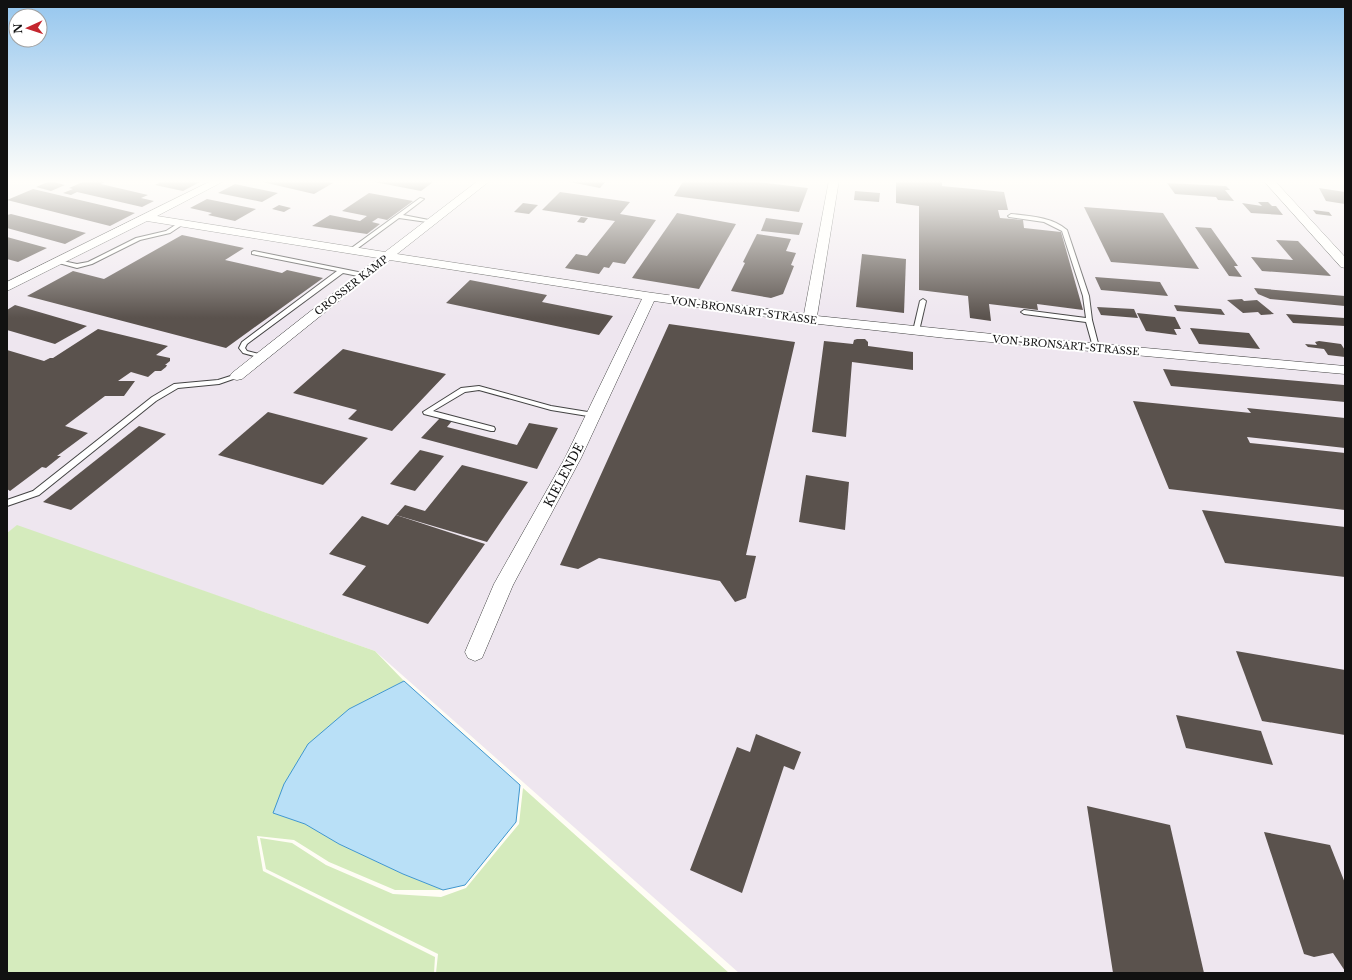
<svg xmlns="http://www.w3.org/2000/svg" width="1352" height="980" viewBox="0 0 1352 980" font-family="'Libre Baskerville',serif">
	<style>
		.industrial { fill: #eee6ef }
		.green { fill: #d5ebbd }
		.water { fill: #b9e0f7; stroke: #3f96cf }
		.building { fill: #5a524d }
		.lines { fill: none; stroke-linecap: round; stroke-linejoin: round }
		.lane-casing { stroke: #444; stroke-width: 2 }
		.street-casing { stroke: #444; stroke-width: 1 }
		.lane { fill: #fff; fill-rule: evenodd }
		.street { fill: #fff; fill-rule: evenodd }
		.labels { text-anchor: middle; stroke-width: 4; stroke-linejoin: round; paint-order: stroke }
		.far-street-label { font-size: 10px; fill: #111; stroke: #fff }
		.street-label { font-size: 12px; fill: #111; stroke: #fff }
	</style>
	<rect width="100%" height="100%" fill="#fffdf5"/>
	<path class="industrial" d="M 7,180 L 1345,180 L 1345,973 L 739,973 L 375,651 L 17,526 L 7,533 Z"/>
	<g class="green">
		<path d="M 17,525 L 375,651 L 404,681 L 349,709 L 273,813 L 305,824 L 339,844 L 403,874 L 443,890 L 395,890 L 329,862 L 294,840 L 257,836 L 263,871 L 435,957 L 434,973 L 7,973 L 7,533 Z"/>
		<path d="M 523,788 L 729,973 L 436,973 L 438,954 L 266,869 L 260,838 L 292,843 L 326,865 L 393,894 L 441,897 L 466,888 L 519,824 Z"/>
	</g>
	<path class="water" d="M 404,681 L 520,785 L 516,822 L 465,885 L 443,890 L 403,874 L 339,844 L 305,824 L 273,813 L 284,784 L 308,744 L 349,709 Z"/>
	<g class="building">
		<path d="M 93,180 L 106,181 L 101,184 L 148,195 L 141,198 L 154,201 L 142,207 L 77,192 L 71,195 L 63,193 L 73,189 L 69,188 L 85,181 L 89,182 Z"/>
		<path d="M 164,180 L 190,180 L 200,182 L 183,191 L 155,185 Z"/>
		<path d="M 254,180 L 322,180 L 333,183 L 314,194 Z"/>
		<path d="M 364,180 L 436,180 L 421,191 Z"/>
		<path d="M 560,180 L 607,180 L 600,188 Z"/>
		<path d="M 684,180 L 740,180 L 808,188 L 799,212 L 674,196 Z"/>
		<path d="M 891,180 L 942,180 L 942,186 L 1004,192 L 1008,210 L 998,210 L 1000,218 L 1023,220 L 1024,228 L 1061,232 L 1083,310 L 1037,304 L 1038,310 L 989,304 L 991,321 L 970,318 L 968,296 L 919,290 L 919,206 L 896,203 L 896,182 Z"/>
		<path d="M 50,181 L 65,185 L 51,191 L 36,187 Z"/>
		<path d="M 1167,183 L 1226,186 L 1230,190 L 1225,190 L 1234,201 L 1218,200 L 1216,197 L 1175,194 Z"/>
		<path d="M 235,184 L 278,193 L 262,202 L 218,193 Z"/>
		<path d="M 1319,188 L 1345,192 L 1345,204 L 1326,201 Z"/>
		<path d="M 33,189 L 135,213 L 110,226 L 7,200 Z"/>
		<path d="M 855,191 L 880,193 L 879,202 L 854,200 Z"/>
		<path d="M 560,192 L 630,202 L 620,214 L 656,220 L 625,264 L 613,262 L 609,268 L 604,267 L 599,274 L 565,268 L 576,254 L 587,256 L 615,221 L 542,210 Z"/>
		<path d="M 369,193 L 413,201 L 387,220 L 378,218 L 372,222 L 380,224 L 367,234 L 312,226 L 330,215 L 360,221 L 367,216 L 342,211 Z"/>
		<path d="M 207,199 L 256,209 L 235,221 L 208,215 L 212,213 L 190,208 Z"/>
		<path d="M 1258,202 L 1268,202 L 1272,206 L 1276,206 L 1283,215 L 1251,213 L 1242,203 L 1262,206 Z"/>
		<path d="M 523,203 L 538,205 L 529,214 L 514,212 Z"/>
		<path d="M 279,205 L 291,208 L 284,212 L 272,209 Z"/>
		<path d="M 1084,207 L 1163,213 L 1199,269 L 1111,262 Z"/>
		<path d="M 1313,210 L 1329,212 L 1332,216 L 1316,214 Z"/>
		<path d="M 677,213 L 736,224 L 699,289 L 632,278 Z"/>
		<path d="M 11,214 L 86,233 L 65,244 L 7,228 L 7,215 Z"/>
		<path d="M 581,217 L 588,218 L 584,223 L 577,222 Z"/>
		<path d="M 766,218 L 803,223 L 799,235 L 761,231 Z"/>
		<path d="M 1195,227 L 1211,228 L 1238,266 L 1234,266 L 1242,277 L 1229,276 Z"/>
		<path d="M 757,234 L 791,239 L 786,251 L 796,253 L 791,265 L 794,266 L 783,294 L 771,298 L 731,291 L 745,263 L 743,262 Z"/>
		<path d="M 182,235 L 244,248 L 225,260 L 282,273 L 287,270 L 323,278 L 226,348 L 27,296 L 73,271 L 104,279 Z"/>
		<path d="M 7,237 L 47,248 L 18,262 L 7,259 Z"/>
		<path d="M 1276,240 L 1298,241 L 1331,276 L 1262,271 L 1251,257 L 1293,260 Z"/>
		<path d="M 862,254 L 906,259 L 904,313 L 856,307 Z"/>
		<path d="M 1095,277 L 1160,282 L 1168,296 L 1101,290 Z"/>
		<path d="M 470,280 L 547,295 L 542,302 L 613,316 L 599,335 L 446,303 Z"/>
		<path d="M 1254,288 L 1345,296 L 1345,306 L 1270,299 L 1258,294 Z"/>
		<path d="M 1242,299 L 1244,301 L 1257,300 L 1274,314 L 1261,315 L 1258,312 L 1243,313 L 1227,300 Z"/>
		<path d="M 15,305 L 87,326 L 55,344 L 7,330 L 7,310 Z"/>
		<path d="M 1174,305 L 1221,309 L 1225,315 L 1177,311 Z"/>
		<path d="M 1097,307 L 1134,309 L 1138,318 L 1101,315 Z"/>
		<path d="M 1137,313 L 1175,317 L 1181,329 L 1174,329 L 1177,335 L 1146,331 Z"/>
		<path d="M 1286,314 L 1345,318 L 1345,326 L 1293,323 Z"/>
		<path d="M 669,324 L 795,342 L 746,555 L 756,556 L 746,598 L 735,602 L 720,581 L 599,558 L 578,569 L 560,565 Z"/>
		<path d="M 1190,328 L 1249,333 L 1260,349 L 1199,344 Z"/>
		<path d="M 98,329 L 168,346 L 156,355 L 170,358 L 170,361 L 165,365 L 167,365 L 166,367 L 161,371 L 155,371 L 148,377 L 131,372 L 118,381 L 135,381 L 124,396 L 105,396 L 65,426 L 88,433 L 57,456 L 61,456 L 46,468 L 42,467 L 10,491 L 7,489 L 7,350 L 44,361 L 50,358 L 53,358 Z"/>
		<path d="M 857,339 L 865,339 L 868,342 L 868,346 L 913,352 L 913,370 L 852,362 L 846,437 L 812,432 L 824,341 L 853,344 L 854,340 Z"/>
		<path d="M 1319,341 L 1341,344 L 1345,350 L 1345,357 L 1328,355 L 1324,349 L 1308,347 L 1305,344 L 1317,345 L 1315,342 Z"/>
		<path d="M 343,349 L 446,374 L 392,431 L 348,419 L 357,410 L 293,393 Z"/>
		<path d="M 1163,369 L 1344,385 L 1345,402 L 1171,386 Z"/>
		<path d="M 1133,401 L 1251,413 L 1247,408 L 1345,418 L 1345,448 L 1247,437 L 1250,443 L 1345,453 L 1345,510 L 1169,489 Z"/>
		<path d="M 268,412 L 368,438 L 323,485 L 218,455 Z"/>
		<path d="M 440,418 L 452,421 L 447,427 L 517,445 L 529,423 L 558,428 L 537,469 L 421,438 Z"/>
		<path d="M 139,426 L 166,434 L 71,510 L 43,502 Z"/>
		<path d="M 420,450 L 444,456 L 415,491 L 390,484 Z"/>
		<path d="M 462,465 L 528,482 L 487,542 L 396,515 L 405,505 L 425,511 Z"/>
		<path d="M 806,475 L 849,482 L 845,530 L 799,522 Z"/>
		<path d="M 1202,510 L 1345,527 L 1345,577 L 1225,563 Z"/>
		<path d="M 396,515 L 485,544 L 428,624 L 342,595 L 366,566 L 329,554 L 362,516 L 388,525 Z"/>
		<path d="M 1236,651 L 1345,670 L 1345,735 L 1262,721 Z"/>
		<path d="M 1176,715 L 1261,731 L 1273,765 L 1186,748 Z"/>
		<path d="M 756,734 L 801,752 L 794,770 L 784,766 L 742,893 L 690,870 L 737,747 L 750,752 Z"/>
		<path d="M 1087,806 L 1170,825 L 1204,973 L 1113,973 Z"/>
		<path d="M 1264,832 L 1330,845 L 1345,883 L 1345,971 L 1333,953 L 1314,957 L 1304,954 Z"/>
	</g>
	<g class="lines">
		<defs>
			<g id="lane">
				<path d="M 420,198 L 424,199 L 403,215 L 434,221 L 434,223 L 399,218 L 354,251 L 350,251 L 350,249 Z"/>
				<path d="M 1011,214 C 1029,216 1052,217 1067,230 L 1089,296 L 1092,320 L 1099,347 L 1098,348 L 1094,348 L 1093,347 L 1086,322 L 1024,314 L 1021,312 L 1024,310 L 1086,318 L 1083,296 L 1062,231 L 1044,222 L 1009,217 L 1008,216 Z"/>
				<path d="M 180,222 L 185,223 L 170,233 L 140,240 L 92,264 L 77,268 L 55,262 L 58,260 L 77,264 L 88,262 L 136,238 L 166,231 Z"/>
				<path d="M 254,251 L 363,273 L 366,275 L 363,277 L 343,273 L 247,344 L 245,348 L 247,351 L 263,355 L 263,357 L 261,358 L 243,353 L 239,348 L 242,342 L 337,271 L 252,254 L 252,252 Z"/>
				<path d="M 923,299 L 926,301 L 919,331 L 916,333 L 913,331 L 920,301 Z"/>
				<path d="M 237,374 L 240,376 L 239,377 L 219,384 L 178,388 L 156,401 L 39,495 L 7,506 L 7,500 L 33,491 L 152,397 L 174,384 L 218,380 Z"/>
				<path d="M 479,386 L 551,406 L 594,413 L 598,415 L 594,417 L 551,410 L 479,390 L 465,392 L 433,411 L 494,427 L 495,429 L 494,431 L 491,431 L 424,414 L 423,412 L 461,388 Z"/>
			</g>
			<g id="street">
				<path d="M 213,180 L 226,180 L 157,216 L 385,252 L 479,180 L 491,180 L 397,254 L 646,292 L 804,314 L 829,180 L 839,180 L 817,316 L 1012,336 L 1345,366 L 1345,374 L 946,338 L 810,323 L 654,301 L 581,458 L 513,585 L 482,658 L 475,661 L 468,658 L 465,652 L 494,584 L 565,458 L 642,299 L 390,260 L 242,379 L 237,380 L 232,379 L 230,376 L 232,373 L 378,258 L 147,221 L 7,291 L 7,282 Z"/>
				<path d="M 1263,180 L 1274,180 L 1345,257 L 1345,268 L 1341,267 Z"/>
			</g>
		</defs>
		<use href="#lane" class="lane-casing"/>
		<use href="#street" class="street-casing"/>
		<use href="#lane" class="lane"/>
		<use href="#street" class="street"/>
	</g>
	<linearGradient id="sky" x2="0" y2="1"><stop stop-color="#95c6ee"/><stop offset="0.57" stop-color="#fffefa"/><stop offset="1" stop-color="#fffefa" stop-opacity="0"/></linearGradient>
	<rect width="1352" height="318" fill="url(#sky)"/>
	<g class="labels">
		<g class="far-street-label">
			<text transform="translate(351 285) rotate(-38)" y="4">GROSSER KAMP</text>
			<text transform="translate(744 310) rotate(8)" y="4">VON-BRONSART-STRASSE</text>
			<text transform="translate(1066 345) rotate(5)" y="4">VON-BRONSART-STRASSE</text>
		</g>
		<g class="street-label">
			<text transform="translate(564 475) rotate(-62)" y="4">KIELENDE</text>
		</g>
	</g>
	<rect width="1352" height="980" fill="none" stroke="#111111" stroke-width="16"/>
	<g transform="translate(28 28) rotate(267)"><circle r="19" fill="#ffffff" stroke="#a0a0a0"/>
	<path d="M0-3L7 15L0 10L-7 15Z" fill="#c4262e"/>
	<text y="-6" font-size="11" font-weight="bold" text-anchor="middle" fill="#111111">N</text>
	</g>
</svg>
